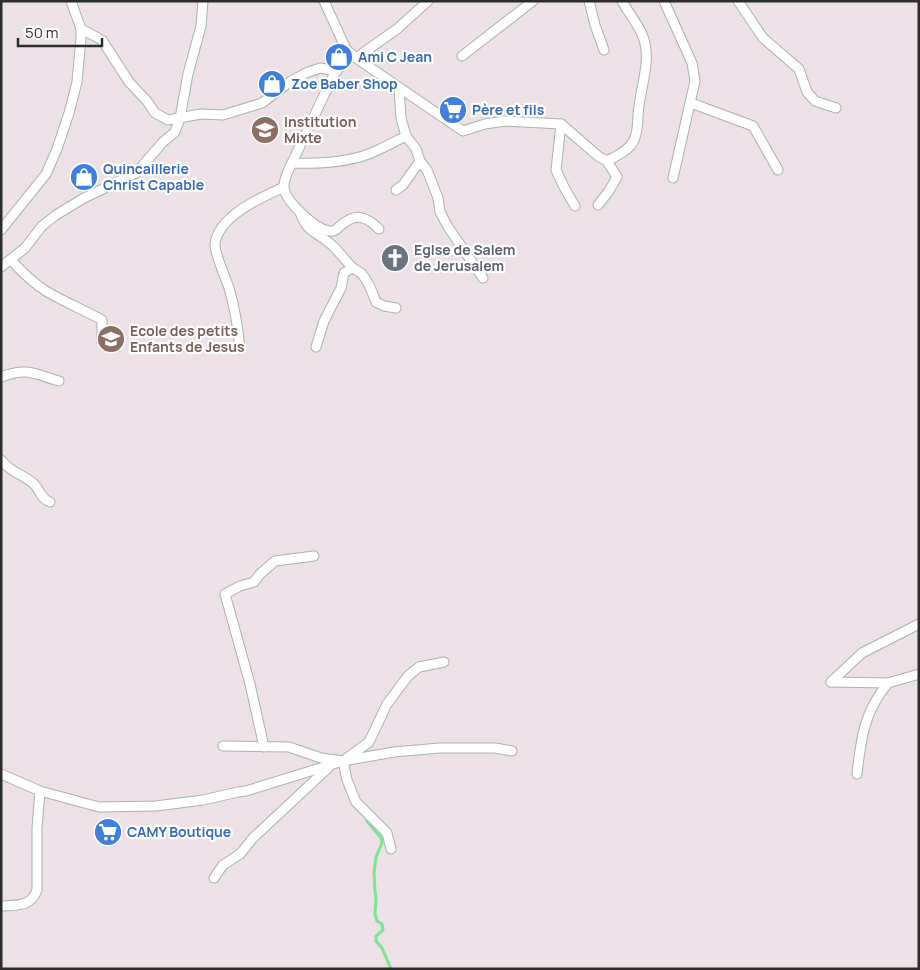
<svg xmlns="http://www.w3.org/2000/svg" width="920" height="970" viewBox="0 0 920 970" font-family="Manrope,sans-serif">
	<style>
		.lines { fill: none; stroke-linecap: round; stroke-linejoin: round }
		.stream { stroke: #7be690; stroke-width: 3 }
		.street-casing { stroke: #a9b3b1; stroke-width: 11 }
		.street { stroke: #fff; stroke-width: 9 }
		.labels { text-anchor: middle; stroke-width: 4.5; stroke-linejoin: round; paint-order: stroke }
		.shop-label { font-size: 14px; font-weight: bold; fill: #366cbe; stroke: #fff; text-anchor: start }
		.education-label { font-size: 14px; font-weight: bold; fill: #785e54; stroke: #fff; text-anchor: start }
		.worship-label { font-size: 14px; font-weight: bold; fill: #5b616d; stroke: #fff; text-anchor: start }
	</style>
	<rect width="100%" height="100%" fill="#ede0e6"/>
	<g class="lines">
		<path class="stream" d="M 367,821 L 381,838 L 382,843 L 376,857 L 374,873 L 375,891 L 376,897 L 375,914 L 377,921 L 382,924 L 383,930 L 376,936 L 376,941 L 382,948 L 391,969"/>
		<defs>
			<g id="street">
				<path d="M 324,1 L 346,49 L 356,58 L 463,131 L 485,124 L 505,121 L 561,124 L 598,156 L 607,161 C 616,156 630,150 634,140 C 639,130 637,117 639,106 C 642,82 652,57 642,34 C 637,23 628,12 622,1"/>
				<path d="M 589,1 L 595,25 L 604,50"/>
				<path d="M 664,1 L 692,63 L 695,81 L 673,178"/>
				<path d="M 738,1 L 763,38 L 799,69 L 807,92 L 815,101 L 836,108"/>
				<path d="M 81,29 L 102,40 L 129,82 L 147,101 L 155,113 L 168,120 L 201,114 L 223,115 L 262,103 L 291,81 L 306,73 L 320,68 L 337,71"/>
				<path d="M 346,49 L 289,169 C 287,174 283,182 284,188 C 286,202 316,230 330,231 C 334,232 337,229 340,226 C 355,213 365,215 379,229"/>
				<path d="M 462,56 L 533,1"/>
				<path d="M 356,58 L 397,29 L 428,1"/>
				<path d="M 399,88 L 401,118 L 406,136 L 416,149 L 420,161 L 427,170 L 438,198 L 440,212 L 448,227 L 483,278"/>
				<path d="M 691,103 L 753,126 L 778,170"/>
				<path d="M 561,124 L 556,170 L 565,189 L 575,206"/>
				<path d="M 292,163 C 318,164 354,162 378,150 C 387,146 396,141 406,136"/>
				<path d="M 396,190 L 403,185 L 420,161"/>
				<path d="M 598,205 L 609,191 L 617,177 L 607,161"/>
				<path d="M 301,215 C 308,232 315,231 328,242 C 338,249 343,259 352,267 C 355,270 359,271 362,274 C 369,282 372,292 376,302 L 384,306 L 396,308"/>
				<path d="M 1,230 L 46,174 L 57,149 L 69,113 L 77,82 L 81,38 L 81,29 L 71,1"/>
				<path d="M 11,260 C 21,271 33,283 46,291 C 64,302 84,310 102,320 L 102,341"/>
				<path d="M 1,267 L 25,248 L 42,226 L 56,215 L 84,198 L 136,173 L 163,142 L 175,132 L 180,118 L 188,74 L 201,26 L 203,1"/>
				<path d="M 316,347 L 324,321 L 341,288 L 344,273 L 352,268"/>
				<path d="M 240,349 C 238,328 235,308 229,288 C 226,279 214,252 215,244 C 218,216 262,197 284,187"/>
				<path d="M 1,377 C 27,367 35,374 59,381"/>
				<path d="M 1,460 C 11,473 23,474 34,484 C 40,490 41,499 50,502"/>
				<path d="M 831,682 L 862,653 L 919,624"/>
				<path d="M 831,682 L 888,683 L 919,674"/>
				<path d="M 223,746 L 289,747 L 321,758 L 343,761 L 394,752 L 440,748 L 495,748 L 512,751"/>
				<path d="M 264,747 L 250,684 L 225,594 L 240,586 L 254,582 L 260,574 L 275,561 L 314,556"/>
				<path d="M 343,761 L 347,780 L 356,802 L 387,833 L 391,849"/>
				<path d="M 1,774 L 40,791 L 99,807 L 156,806 L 203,800 L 238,792 L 246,791 L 343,761 L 369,742 L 387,704 L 408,676 L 419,667 L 444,662"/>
				<path d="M 857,774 C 861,738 864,712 888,683"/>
				<path d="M 214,878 L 223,865 L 240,854 L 253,838 L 328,768"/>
				<path d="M 1,906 C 17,905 31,907 37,890 L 37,828 L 40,791"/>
			</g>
		</defs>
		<use href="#street" class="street-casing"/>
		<use href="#street" class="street"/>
	</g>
	<defs>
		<symbol id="shop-disc" viewBox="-11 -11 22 22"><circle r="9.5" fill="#3f7fe0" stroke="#fff"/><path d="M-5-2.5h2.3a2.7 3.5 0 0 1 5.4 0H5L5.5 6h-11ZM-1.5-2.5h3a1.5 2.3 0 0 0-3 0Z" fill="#fff"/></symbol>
		<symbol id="supermarket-disc" viewBox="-11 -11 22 22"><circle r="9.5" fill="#3f7fe0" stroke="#fff"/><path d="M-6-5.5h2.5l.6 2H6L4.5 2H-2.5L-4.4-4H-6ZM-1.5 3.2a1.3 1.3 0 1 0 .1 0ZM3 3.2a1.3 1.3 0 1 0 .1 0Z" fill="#fff"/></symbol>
		<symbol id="school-disc" viewBox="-11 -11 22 22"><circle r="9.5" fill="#8d6e63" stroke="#fff"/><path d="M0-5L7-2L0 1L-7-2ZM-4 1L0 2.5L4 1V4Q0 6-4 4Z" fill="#fff"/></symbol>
		<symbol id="church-disc" viewBox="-11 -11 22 22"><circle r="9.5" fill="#6b7280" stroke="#fff"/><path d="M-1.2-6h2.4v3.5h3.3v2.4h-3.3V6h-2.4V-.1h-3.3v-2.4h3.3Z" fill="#fff"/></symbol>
	</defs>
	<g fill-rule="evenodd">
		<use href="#shop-disc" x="323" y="41" width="32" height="32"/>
		<use href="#shop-disc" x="256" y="68" width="32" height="32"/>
		<use href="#supermarket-disc" x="437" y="94" width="32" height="32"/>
		<use href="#school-disc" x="249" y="114" width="32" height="32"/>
		<use href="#shop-disc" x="68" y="161" width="32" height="32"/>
		<use href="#church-disc" x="379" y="242" width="32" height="32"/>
		<use href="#school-disc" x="95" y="323" width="32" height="32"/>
		<use href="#supermarket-disc" x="92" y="816" width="32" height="32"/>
	</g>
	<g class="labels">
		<g class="shop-label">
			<text x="358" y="62">Ami C Jean</text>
			<text x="291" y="89">Zoe Baber Shop</text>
			<text x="472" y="115">Père et fils</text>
			<text x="103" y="174">Quincaillerie<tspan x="103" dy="16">Christ Capable</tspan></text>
			<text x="127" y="837">CAMY Boutique</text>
		</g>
		<g class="education-label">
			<text x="284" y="127">Institution<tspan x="284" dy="16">Mixte</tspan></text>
			<text x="130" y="336">Ecole des petits<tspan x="130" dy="16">Enfants de Jesus</tspan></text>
		</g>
		<g class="worship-label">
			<text x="414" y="255">Eglse de Salem<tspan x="414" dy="16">de Jerusalem</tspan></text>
		</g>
	</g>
	<rect width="920" height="970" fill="none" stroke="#2c2c2c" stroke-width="5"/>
	<path d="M18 38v8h84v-8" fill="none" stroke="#2c2c2c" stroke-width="2.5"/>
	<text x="25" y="38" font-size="15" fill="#2c2c2c" stroke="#ffffff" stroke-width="4" paint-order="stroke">50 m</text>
</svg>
